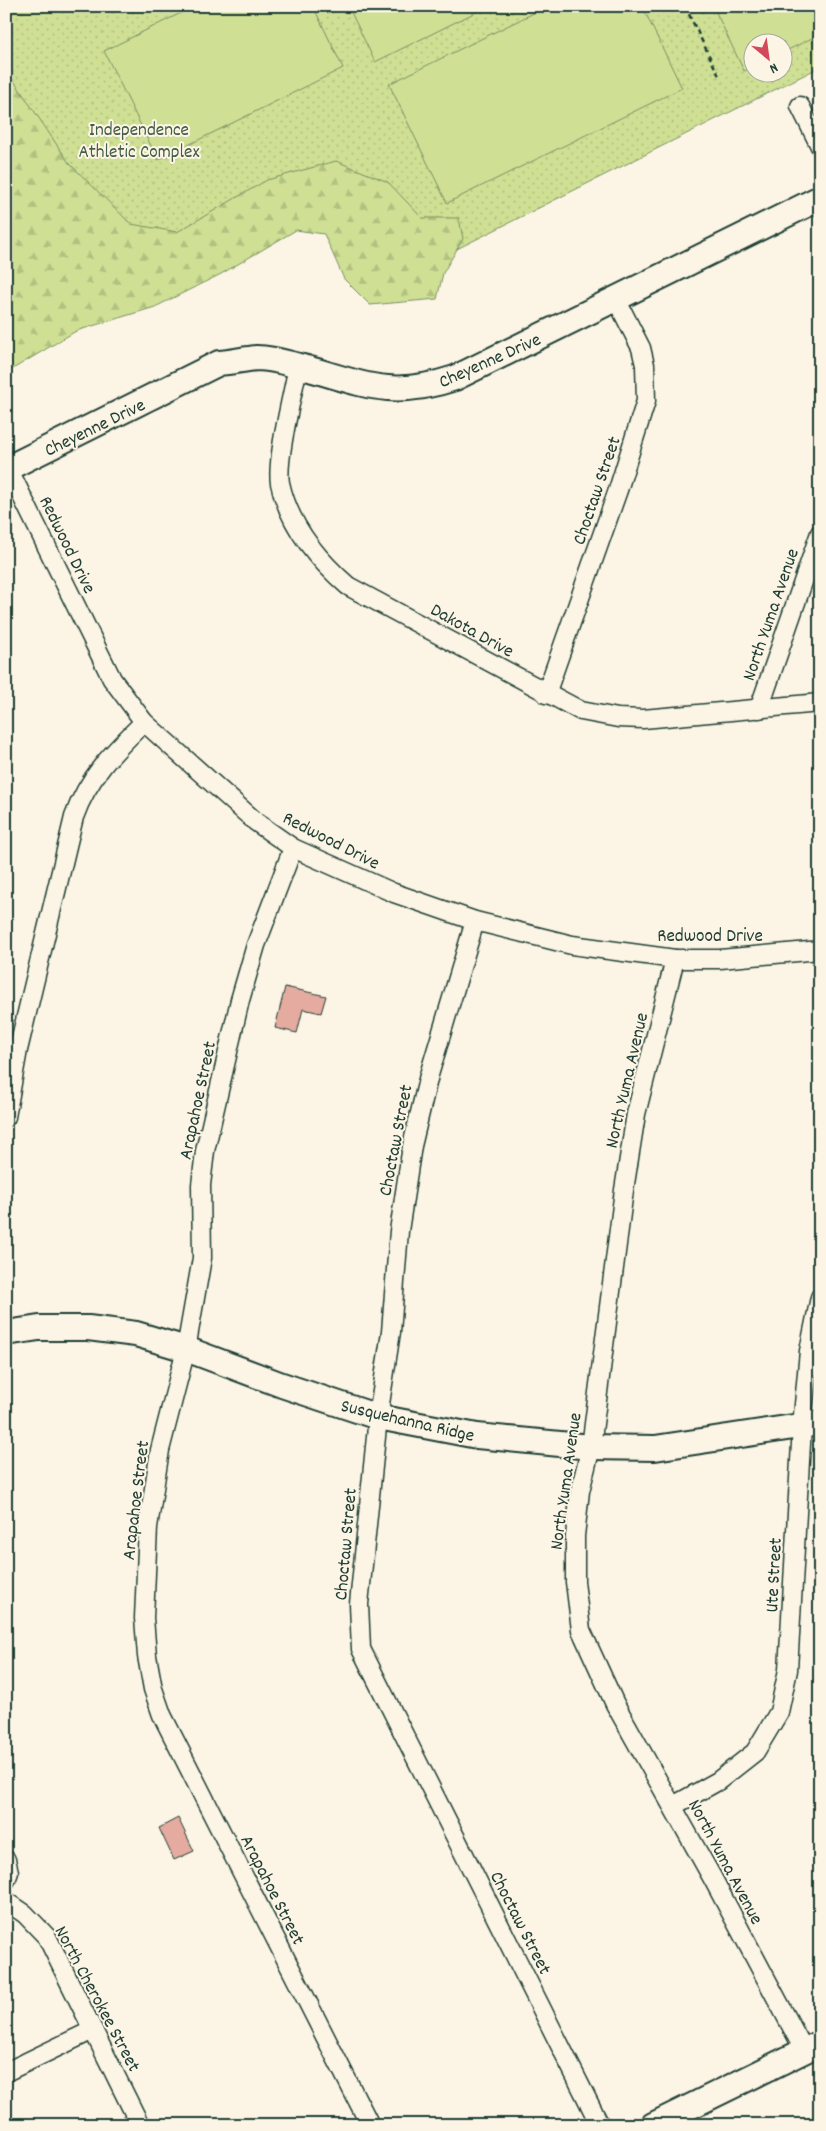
<svg xmlns="http://www.w3.org/2000/svg" width="826" height="2131" viewBox="0 0 826 2131" font-family="Dekko,sans-serif">
	<style>
		.grass { fill: url(#grass-dots); stroke: #778e64; fill-rule: evenodd }
		.forest { fill: url(#forest-firs); stroke: #778e64 }
		.garden { fill: #cfe094; stroke: #778e64 }
		.building { fill: #e5aba0; stroke: #1f3d34 }
		.lines { fill: none; stroke-linecap: round; stroke-linejoin: round }
		.street-casing { stroke: #1f3d34; stroke-width: 21 }
		.secondary-casing { stroke: #1f3d34; stroke-width: 28 }
		.path { stroke: #1f3d34; stroke-width: 2.5; stroke-dasharray: 5 4; stroke-linecap: butt }
		.street { stroke: #fcf5e5; stroke-width: 18 }
		.secondary { stroke: #fcf5e5; stroke-width: 24 }
		.labels { text-anchor: middle; stroke-width: 4; stroke-linejoin: round; paint-order: stroke }
		.park-label { font-size: 19px; fill: #425e47; stroke: #fcf5e5 }
		.street-label { font-size: 19px; fill: #1f3d34; stroke: #fcf5e5 }
	</style>
	<defs>
		<pattern id="grass-dots" width="8" height="8" patternUnits="userSpaceOnUse" patternTransform="scale(1.25)"><rect width="8" height="8" fill="#cfe094"/><path d="M2 2h.1M6 6h.1" fill="none" stroke="#b1c180" stroke-width="1.8" stroke-linecap="round"/></pattern>
		<pattern id="forest-firs" width="22" height="20" patternUnits="userSpaceOnUse" patternTransform="scale(1.25)"><rect width="22" height="20" fill="#cfe094"/><path d="M5 1l3.5 6h-7zM16 11l3.5 6h-7z" fill="#b1c180"/></pattern>
	</defs>
	<rect width="100%" height="100%" fill="#fcf5e5"/>
	<filter id="ink" filterUnits="userSpaceOnUse"><feTurbulence type="fractalNoise" baseFrequency=".02" numOctaves="2"/><feDisplacementMap in="SourceGraphic" scale="10" xChannelSelector="R" yChannelSelector="G"/><feConvolveMatrix kernelMatrix="1 2 1 2 8 2 1 2 1" color-interpolation-filters="sRGB"/></filter>
	<g filter="url(#ink)">
		<path class="grass" d="M 6,6 L 820,6 L 820,67 L 375,290 L 322,195 L 91,311 L 6,213 ZM 754,42 L 784,42 L 784,72 L 754,72 Z"/>
		<path class="forest" d="M 6,69 L 69,163 L 131,224 L 177,232 L 267,180 L 336,161 L 388,182 L 422,218 L 459,218 L 463,239 L 443,273 L 437,299 L 370,305 L 344,279 L 324,234 L 296,230 L 221,274 L 155,307 L 76,331 L 6,373 Z"/>
		<g class="garden">
			<path d="M 195,6 L 313,6 L 343,68 L 158,160 L 104,51 Z"/>
			<path d="M 348,6 L 488,6 L 375,62 Z"/>
			<path d="M 548,6 L 642,6 L 682,88 L 447,203 L 389,84 Z"/>
			<path d="M 713,6 L 820,6 L 820,34 L 784,52 L 784,42 L 754,42 L 753,67 L 744,71 Z"/>
		</g>
		<g class="building">
			<path d="M 285,987 L 326,996 L 321,1013 L 303,1009 L 297,1033 L 275,1028 Z"/>
			<path d="M 178,1818 L 194,1851 L 174,1860 L 159,1828 Z"/>
		</g>
		<g class="lines">
			<defs>
				<g id="street">
					<path d="M 800,106 L 820,146"/>
					<path d="M 298,366 C 293,393 276,459 280,483 C 289,525 317,559 348,586 L 581,711 L 618,718 L 643,719 L 820,703"/>
					<path d="M 8,468 L 112,679 L 144,722 L 256,822 L 293,848 L 394,893 L 475,921 L 572,945 L 675,959 L 720,959 L 820,950"/>
					<path d="M 546,694 L 618,490 L 646,401 L 645,365 L 641,348 L 616,299"/>
					<path d="M 759,709 L 820,533"/>
					<path d="M 293,848 L 256,945 L 240,1000 L 205,1151 L 201,1185 L 202,1258 L 186,1349 L 160,1450 L 148,1527 L 144,1618 L 147,1656 L 153,1689 L 162,1715 L 370,2125"/>
					<path d="M 475,921 L 429,1075 L 412,1146 L 399,1231 L 391,1332 L 378,1417 L 359,1604 L 361,1649 L 600,2125"/>
					<path d="M 675,959 L 636,1114 L 624,1190 L 591,1447 L 580,1491 L 575,1536 L 575,1582 L 581,1630 L 615,1704 L 713,1879 L 804,2050"/>
					<path d="M 6,1117 L 18,1050 L 74,817 C 88,777 114,751 144,722"/>
					<path d="M 673,1806 L 718,1781 L 755,1752 L 779,1712 L 788,1670 L 802,1426 L 809,1351 L 820,1297"/>
					<path d="M 6,1860 L 9,1872 L 6,1880"/>
					<path d="M 6,1901 L 25,1914 L 47,1937 L 140,2125"/>
					<path d="M 6,2072 L 93,2030"/>
				</g>
				<g id="secondary">
					<path d="M 6,469 L 219,363 C 232,362 245,359 257,358 C 274,358 294,365 310,369 C 368,386 394,398 455,378 L 820,198"/>
					<path d="M 6,1333 L 39,1328 L 88,1328 L 136,1334 L 186,1349 L 282,1385 L 378,1417 L 477,1436 L 591,1447 L 655,1448 L 820,1423"/>
					<path d="M 653,2125 L 820,2043"/>
				</g>
			</defs>
			<use href="#street" class="street-casing"/>
			<use href="#secondary" class="secondary-casing"/>
			<path class="path" d="M 685,6 L 720,78"/>
			<use href="#street" class="street"/>
			<use href="#secondary" class="secondary"/>
		</g>
	</g>
	<g class="labels">
		<g class="park-label">
			<text x="139" y="135">Independence<tspan x="139" dy="22">Athletic Complex</tspan></text>
		</g>
		<g class="street-label">
			<text transform="translate(489 359) rotate(-24)" y="7">Cheyenne Drive</text>
			<text transform="translate(94 426) rotate(-26)" y="7">Cheyenne Drive</text>
			<text transform="translate(595 490) rotate(-71)" y="7">Choctaw Street</text>
			<text transform="translate(69 544) rotate(64)" y="7">Redwood Drive</text>
			<text transform="translate(769 614) rotate(-71)" y="7">North Yuma Avenue</text>
			<text transform="translate(473 629) rotate(29)" y="7">Dakota Drive</text>
			<text transform="translate(332 839) rotate(27)" y="7">Redwood Drive</text>
			<text x="710" y="941">Redwood Drive</text>
			<text transform="translate(625 1080) rotate(-77)" y="7">North Yuma Avenue</text>
			<text transform="translate(196 1100) rotate(-78)" y="7">Arapahoe Street</text>
			<text transform="translate(394 1140) rotate(-79)" y="7">Choctaw Street</text>
			<text transform="translate(408 1419) rotate(13)" y="7">Susquehanna Ridge</text>
			<text transform="translate(564 1481) rotate(-82)" y="7">North Yuma Avenue</text>
			<text transform="translate(134 1500) rotate(-83)" y="7">Arapahoe Street</text>
			<text transform="translate(344 1544) rotate(-85)" y="7">Choctaw Street</text>
			<text transform="translate(772 1575) rotate(-87)" y="7">Ute Street</text>
			<text transform="translate(727 1861) rotate(62)" y="7">North Yuma Avenue</text>
			<text transform="translate(274 1889) rotate(63)" y="7">Arapahoe Street</text>
			<text transform="translate(522 1922) rotate(63)" y="7">Choctaw Street</text>
			<text transform="translate(99 1998) rotate(62)" y="7">North Cherokee Street</text>
		</g>
	</g>
	<rect width="826" height="2131" fill="none" stroke="#fcf5e5" stroke-width="25"/>
	<rect x="12" y="12" width="801" height="2106" fill="none" stroke="#1f3d34" stroke-width="2" filter="url(#ink)"/>
	<g transform="translate(768 58) rotate(151)"><circle r="24" fill="#fcf5e5" stroke="#a4ab9e"/>
	<path d="M0-4L9 19L0 12L-9 19Z" fill="#d1495b"/>
	<text y="-8" font-size="14" font-weight="bold" text-anchor="middle" fill="#1f3d34">N</text>
	</g>
</svg>
